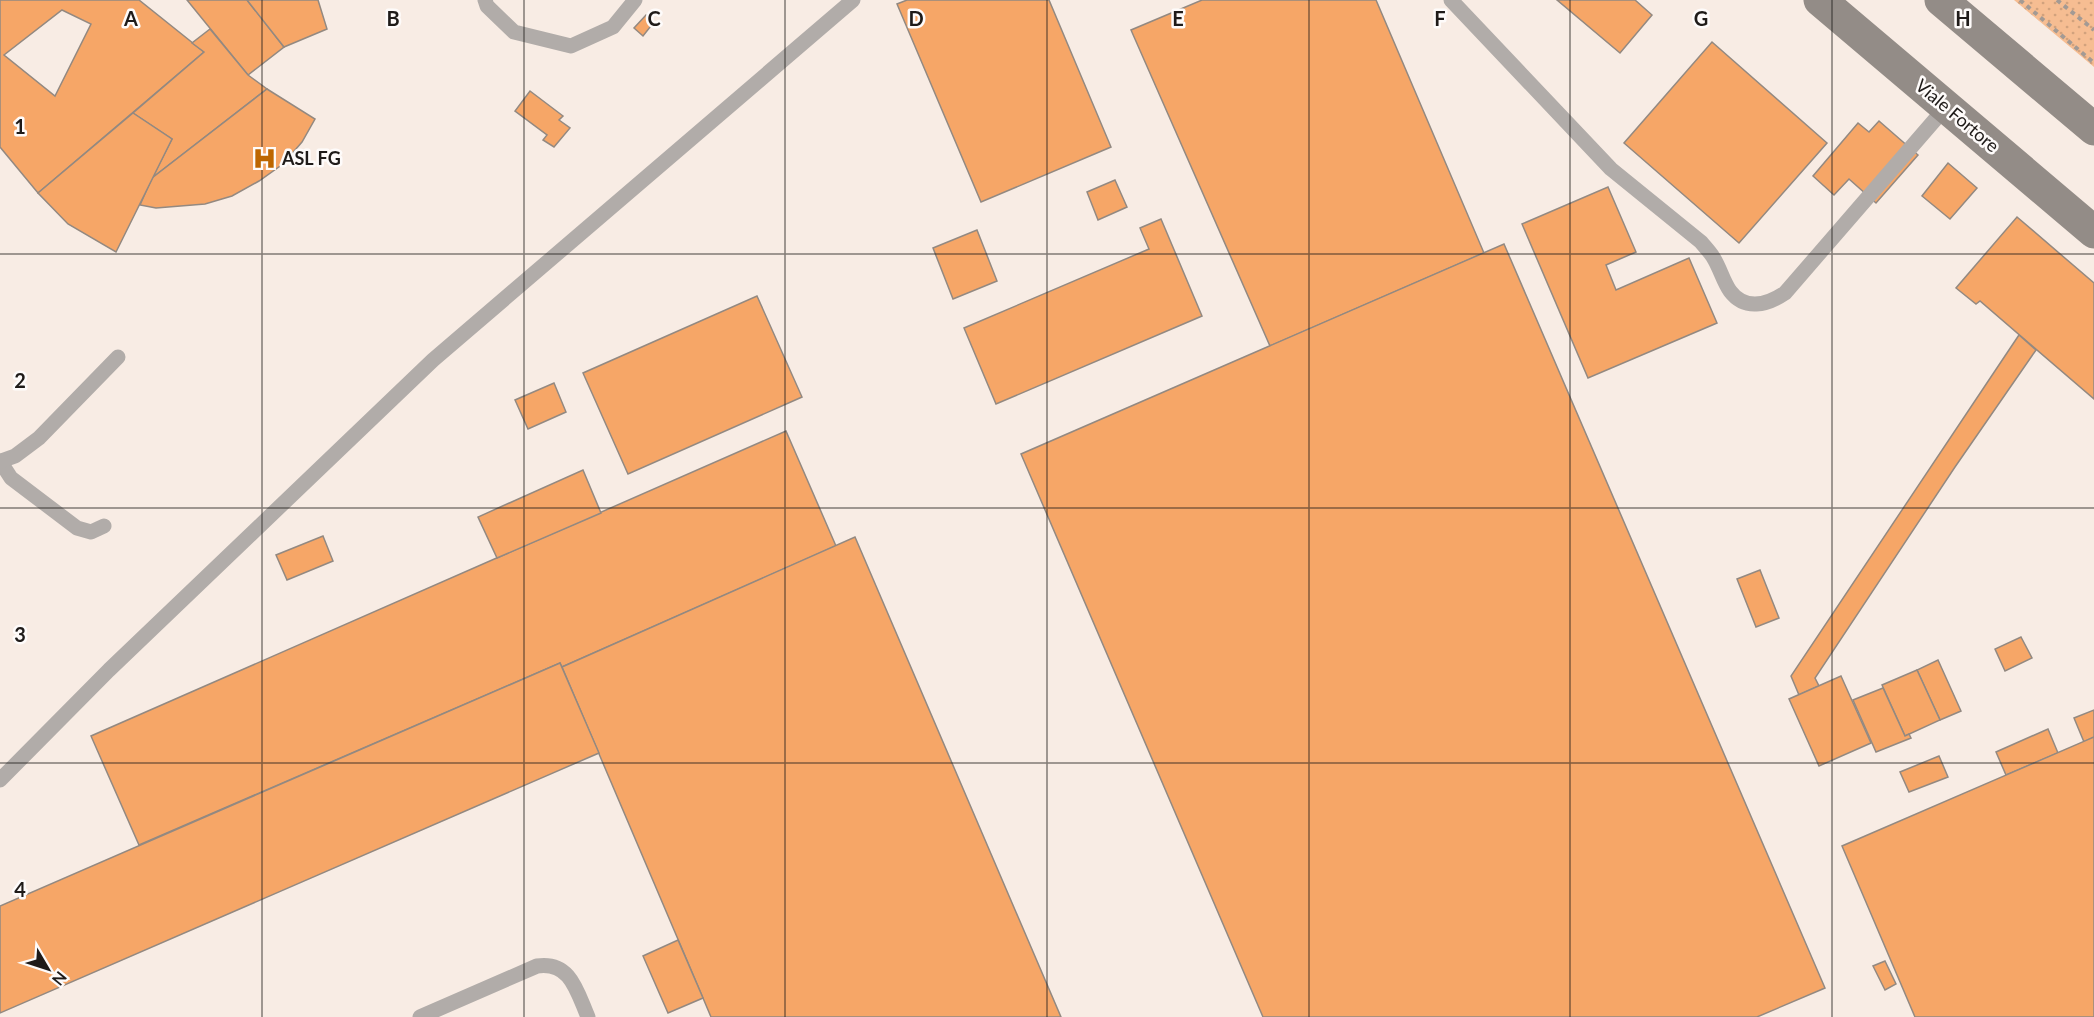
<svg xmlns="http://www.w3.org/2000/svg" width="2094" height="1017" viewBox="0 0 2094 1017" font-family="Lato,sans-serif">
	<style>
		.grass { fill: url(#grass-dots) }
		.building { fill: #f6a667; stroke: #938981; stroke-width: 1.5; fill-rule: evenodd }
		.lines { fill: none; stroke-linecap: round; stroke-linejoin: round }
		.path { stroke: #a39a94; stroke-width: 4; stroke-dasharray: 4.5 4.5; stroke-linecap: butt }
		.lane { stroke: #b1aca9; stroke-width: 15 }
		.secondary { stroke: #938c87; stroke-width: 33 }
		.grid { fill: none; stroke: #1f1b19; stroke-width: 1.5; stroke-opacity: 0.55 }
		.labels { text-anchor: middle; stroke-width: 5; stroke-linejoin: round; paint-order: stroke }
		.street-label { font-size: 18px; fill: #1f1b19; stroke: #fefbfa }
		.poi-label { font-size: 18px; font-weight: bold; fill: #1f1b19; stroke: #fefbfa; text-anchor: start }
		.grid-label { font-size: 20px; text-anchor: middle; font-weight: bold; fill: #1f1b19; stroke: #fefbfa; stroke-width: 5; stroke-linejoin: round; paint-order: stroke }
	</style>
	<defs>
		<pattern id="grass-dots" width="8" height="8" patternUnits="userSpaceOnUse" patternTransform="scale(1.5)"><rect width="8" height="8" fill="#f6bd92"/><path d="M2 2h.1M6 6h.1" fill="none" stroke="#d2a27d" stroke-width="1.8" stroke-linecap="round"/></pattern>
	</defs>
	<rect width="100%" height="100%" fill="#f8ece4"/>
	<path class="grass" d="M 2014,0 L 2094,0 L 2094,67 Z"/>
	<g class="building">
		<path d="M 0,0 L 139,0 L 204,52 L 38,193 L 0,147 ZM 62,10 L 91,24 L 55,96 L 4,55 Z"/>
		<path d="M 187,0 L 247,0 L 284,47 L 248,75 Z"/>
		<path d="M 247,0 L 318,0 L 327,29 L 284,47 Z"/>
		<path d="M 907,0 L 1049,0 L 1111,147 L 981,202 L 897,4 Z"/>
		<path d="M 1202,0 L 1376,0 L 1484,253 L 1270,346 L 1131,30 Z"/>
		<path d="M 1557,0 L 1635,0 L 1652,15 L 1620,53 Z"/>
		<path d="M 646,15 L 654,22 L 643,36 L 634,28 Z"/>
		<path d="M 210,29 L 248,75 L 267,89 L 152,178 L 172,139 L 133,113 L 204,52 L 192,43 Z"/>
		<path d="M 1712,42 L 1827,143 L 1739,243 L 1624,143 Z"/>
		<path d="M 267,89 L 315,119 L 302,142 L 283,164 L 259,181 L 232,196 L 205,204 L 156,208 L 140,205 L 152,178 Z"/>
		<path d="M 530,91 L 563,116 L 559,120 L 570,128 L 554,147 L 543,140 L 547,135 L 515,111 Z"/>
		<path d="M 133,113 L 172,139 L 116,252 L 68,224 L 38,193 Z"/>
		<path d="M 1879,121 L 1918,155 L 1876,203 L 1849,179 L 1834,195 L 1813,176 L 1858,123 L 1869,132 Z"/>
		<path d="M 1948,163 L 1977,188 L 1950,219 L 1922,196 Z"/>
		<path d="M 1115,180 L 1127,207 L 1098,220 L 1087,192 Z"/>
		<path d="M 1608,187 L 1636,252 L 1606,265 L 1616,290 L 1689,258 L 1717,323 L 1588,378 L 1522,224 Z"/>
		<path d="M 2017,217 L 2094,283 L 2094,399 L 1980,301 L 1976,304 L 1956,288 Z"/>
		<path d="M 1161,219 L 1202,316 L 996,404 L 964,328 L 1149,249 L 1140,228 Z"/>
		<path d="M 977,230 L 997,281 L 953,299 L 933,248 Z"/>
		<path d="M 1504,244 L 1825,988 L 1757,1017 L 1263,1017 L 1021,454 Z"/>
		<path d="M 757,296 L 802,397 L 628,474 L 583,373 Z"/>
		<path d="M 2019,335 L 2036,350 L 1955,467 L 1815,678 L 1819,686 L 1799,695 L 1791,676 Z"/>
		<path d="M 554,383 L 566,412 L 528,429 L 515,400 Z"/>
		<path d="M 786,431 L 836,546 L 562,667 L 560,663 L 139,845 L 91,736 Z"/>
		<path d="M 583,470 L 601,513 L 497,558 L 478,517 Z"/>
		<path d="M 323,536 L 333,561 L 287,580 L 276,555 Z"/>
		<path d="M 855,537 L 1061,1017 L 711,1017 L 703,998 L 562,667 Z"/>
		<path d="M 1760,570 L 1779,618 L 1756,627 L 1737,579 Z"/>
		<path d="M 2021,637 L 2032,658 L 2005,671 L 1995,649 Z"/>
		<path d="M 1938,660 L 1961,711 L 1940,720 L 1917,670 Z"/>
		<path d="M 560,663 L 599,753 L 0,1013 L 0,906 Z"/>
		<path d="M 1917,670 L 1940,720 L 1905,736 L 1882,685 Z"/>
		<path d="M 1841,676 L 1871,743 L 1819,766 L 1789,699 Z"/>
		<path d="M 1883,688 L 1905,736 L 1909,734 L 1911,738 L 1876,752 L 1853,700 Z"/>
		<path d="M 2094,710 L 2094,737 L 2084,742 L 2074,718 Z"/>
		<path d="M 2048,729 L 2058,753 L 2006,775 L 1996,752 Z"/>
		<path d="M 2094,737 L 2094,1017 L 1915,1017 L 1842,846 Z"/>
		<path d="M 1939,756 L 1948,777 L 1909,792 L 1900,772 Z"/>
		<path d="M 678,940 L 703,998 L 668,1013 L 643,956 Z"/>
		<path d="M 1885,961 L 1896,984 L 1885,990 L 1873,966 Z"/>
	</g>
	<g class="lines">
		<g class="path">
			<path d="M 2020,0 L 2094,63"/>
			<path d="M 2057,0 L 2094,30"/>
		</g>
		<g class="lane">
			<path d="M 485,0 L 487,6 L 514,32 L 571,46 L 613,27 L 635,0"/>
			<path d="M 1451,0 L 1611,169 L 1701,242 C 1705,247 1710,252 1713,257 C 1720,268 1723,281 1730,291 C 1745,311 1767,305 1785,293 L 1946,107"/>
			<path d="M 0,461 L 11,478 L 77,528 L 91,532 L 104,526"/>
			<path d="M 1,461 L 15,456 L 39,438 L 118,357"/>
			<path d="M 0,780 L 109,670 L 433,360 L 853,0"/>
			<path d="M 420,1017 L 537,966 C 571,961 577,992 588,1017"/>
		</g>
		<g class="secondary">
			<path d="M 1820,0 L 2094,232"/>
			<path d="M 1941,0 L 2094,129"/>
		</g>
	</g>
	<path class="grid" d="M 262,0 L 262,1017M 524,0 L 524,1017M 785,0 L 785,1017M 1047,0 L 1047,1017M 1309,0 L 1309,1017M 1570,0 L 1570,1017M 1832,0 L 1832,1017M 0,254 L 2094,254M 0,508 L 2094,508M 0,763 L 2094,763"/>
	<defs>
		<symbol id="hospital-bare" viewBox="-9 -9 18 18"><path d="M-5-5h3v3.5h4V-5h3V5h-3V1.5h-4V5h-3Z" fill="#bd6600" stroke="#fefbfa" stroke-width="2.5" paint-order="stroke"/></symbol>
	</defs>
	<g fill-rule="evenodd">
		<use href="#hospital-bare" x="248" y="142" width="33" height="33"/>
	</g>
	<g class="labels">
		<g class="street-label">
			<text transform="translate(1957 116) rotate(40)" y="6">Viale Fortore</text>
		</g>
		<g class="poi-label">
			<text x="282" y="165">ASL FG</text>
		</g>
	</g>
	<g class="grid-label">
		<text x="131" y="26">A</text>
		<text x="393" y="26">B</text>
		<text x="654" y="26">C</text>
		<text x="916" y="26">D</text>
		<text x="1178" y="26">E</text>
		<text x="1440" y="26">F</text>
		<text x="1701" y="26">G</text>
		<text x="1963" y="26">H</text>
		<text x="20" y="134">1</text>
		<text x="20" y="388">2</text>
		<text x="20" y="642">3</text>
		<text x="20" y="897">4</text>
	</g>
	<g transform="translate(48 969) rotate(129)" stroke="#fefbfa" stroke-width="4.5" paint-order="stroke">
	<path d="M0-4.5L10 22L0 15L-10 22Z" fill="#1f1b19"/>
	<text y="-9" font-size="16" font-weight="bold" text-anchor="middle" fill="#1f1b19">N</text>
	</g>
</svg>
